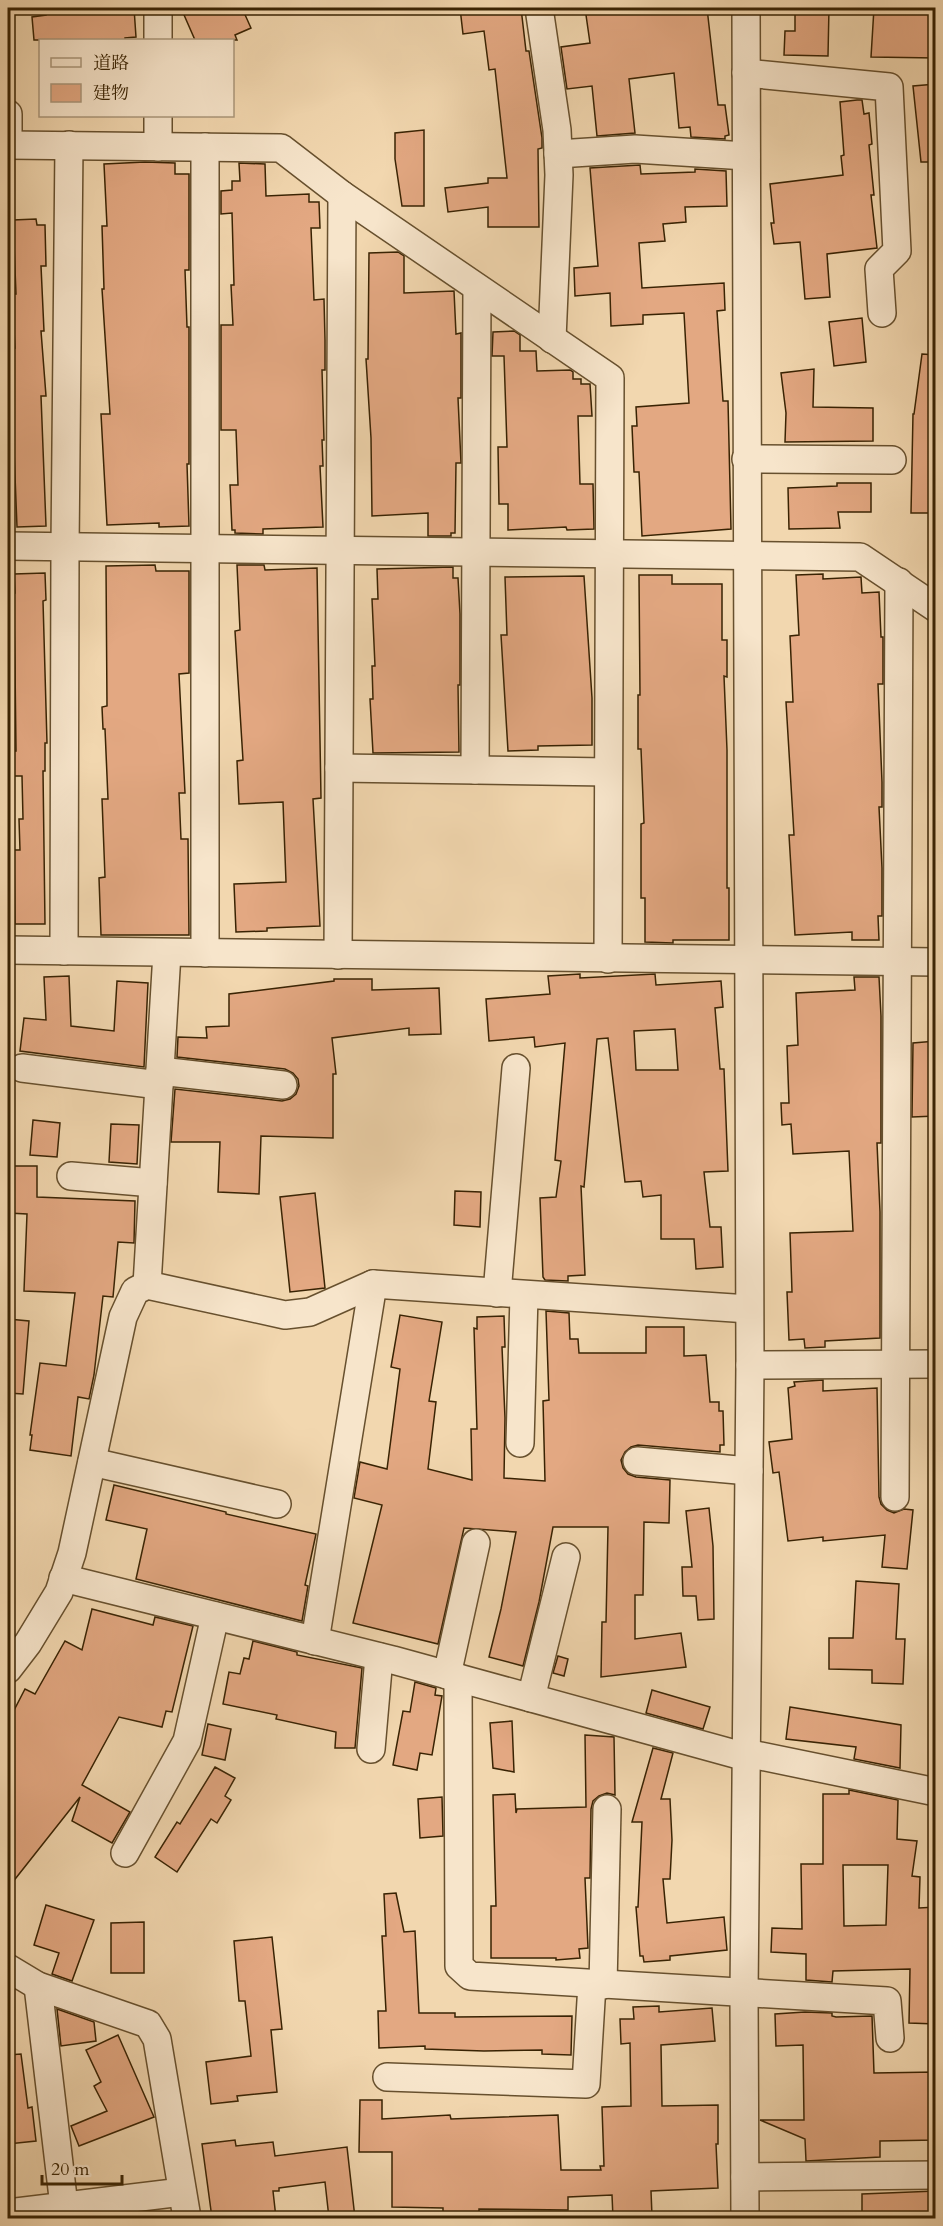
<svg xmlns="http://www.w3.org/2000/svg" width="943" height="2226" viewBox="0 0 943 2226" font-family="Cardo,'Noto Serif JP',serif">
	<style>
		.building { fill: #e3a882; stroke: #392303; stroke-width: 1.5; fill-rule: evenodd }
		.lines { fill: none; stroke-linecap: round; stroke-linejoin: round }
		.minor-casing { stroke: #67502e; stroke-width: 30 }
		.minor { stroke: #f7e5cb; stroke-width: 27 }
	</style>
	<rect width="100%" height="100%" fill="#f2d7af"/>
	<filter id="stains"><feTurbulence type="fractalNoise" baseFrequency=".00333" numOctaves="4"/><feColorMatrix values="0 0 0 0 .2 0 0 0 0 .09 0 0 0 0 .02 0 0 0 .5 -.17"/></filter>
	<radialGradient id="worn" r=".72"><stop offset=".6" stop-color="#630" stop-opacity="0"/><stop offset="1" stop-color="#630" stop-opacity=".3"/></radialGradient>
	<g class="building">
		<path d="M 45,8 L 77,8 L 78,12 L 134,8 L 136,37 L 125,38 L 125,40 L 34,40 L 32,17 L 46,15 Z"/>
		<path d="M 181,8 L 242,8 L 251,28 L 235,35 L 237,40 L 195,40 Z"/>
		<path d="M 460,8 L 521,8 L 526,51 L 529,51 L 542,138 L 542,148 L 538,149 L 539,227 L 488,227 L 488,207 L 448,212 L 445,188 L 488,183 L 488,178 L 507,178 L 495,69 L 489,70 L 484,31 L 463,34 Z"/>
		<path d="M 585,8 L 707,8 L 718,105 L 725,105 L 729,135 L 725,136 L 725,139 L 691,137 L 690,127 L 679,128 L 674,73 L 629,79 L 635,133 L 597,136 L 592,86 L 567,89 L 561,47 L 590,43 Z"/>
		<path d="M 795,8 L 829,8 L 828,56 L 784,55 L 785,31 L 795,31 Z"/>
		<path d="M 874,8 L 936,8 L 936,58 L 871,57 Z"/>
		<path d="M 936,84 L 936,162 L 921,162 L 913,86 Z"/>
		<path d="M 857,100 L 862,100 L 864,114 L 869,113 L 872,144 L 869,145 L 874,195 L 871,195 L 877,248 L 827,254 L 830,297 L 805,299 L 800,242 L 774,244 L 771,223 L 774,223 L 770,184 L 843,175 L 841,156 L 844,155 L 840,102 Z"/>
		<path d="M 424,130 L 424,206 L 402,206 L 395,159 L 395,133 Z"/>
		<path d="M 145,162 L 175,163 L 175,174 L 189,174 L 189,270 L 185,270 L 187,327 L 189,327 L 189,464 L 187,464 L 189,526 L 159,527 L 159,523 L 107,525 L 101,414 L 110,414 L 102,289 L 104,289 L 102,226 L 107,226 L 104,164 Z"/>
		<path d="M 239,163 L 265,164 L 266,196 L 309,194 L 309,202 L 319,202 L 320,228 L 311,228 L 314,300 L 324,299 L 325,340 L 325,370 L 322,370 L 324,440 L 322,440 L 323,466 L 320,466 L 323,527 L 263,529 L 263,534 L 235,533 L 235,530 L 232,530 L 230,485 L 238,485 L 236,430 L 221,430 L 221,325 L 233,325 L 231,285 L 234,285 L 232,213 L 221,214 L 221,191 L 232,190 L 232,181 L 240,181 Z"/>
		<path d="M 640,165 L 641,174 L 695,172 L 695,169 L 726,171 L 727,206 L 685,207 L 686,222 L 663,224 L 665,241 L 639,243 L 642,288 L 724,283 L 725,310 L 717,311 L 723,401 L 728,401 L 731,529 L 642,536 L 639,472 L 634,472 L 632,426 L 637,426 L 636,407 L 689,403 L 684,313 L 643,315 L 643,324 L 611,326 L 610,293 L 575,296 L 574,268 L 598,266 L 590,168 Z"/>
		<path d="M 36,219 L 37,225 L 45,225 L 46,266 L 41,266 L 44,331 L 41,331 L 46,396 L 41,396 L 46,526 L 17,527 L 14,450 L 11,450 L 8,380 L 8,349 L 15,348 L 12,294 L 16,294 L 13,220 Z"/>
		<path d="M 398,252 L 404,256 L 404,293 L 454,291 L 456,334 L 461,333 L 461,398 L 458,398 L 461,463 L 456,463 L 455,533 L 451,533 L 451,536 L 428,536 L 428,513 L 372,516 L 371,438 L 366,359 L 368,359 L 369,253 Z"/>
		<path d="M 862,318 L 866,362 L 834,366 L 829,322 Z"/>
		<path d="M 514,331 L 520,335 L 520,351 L 536,351 L 537,371 L 570,370 L 573,372 L 573,379 L 581,379 L 581,384 L 590,384 L 592,416 L 578,416 L 580,484 L 593,484 L 594,529 L 567,530 L 566,527 L 508,530 L 508,504 L 499,504 L 498,447 L 507,447 L 504,356 L 492,356 L 493,332 Z"/>
		<path d="M 922,354 L 936,355 L 936,513 L 911,513 L 913,414 L 914,414 Z"/>
		<path d="M 814,369 L 813,407 L 873,408 L 873,441 L 785,442 L 786,413 L 781,373 Z"/>
		<path d="M 837,483 L 871,483 L 871,512 L 838,512 L 840,528 L 789,529 L 788,488 L 837,486 Z"/>
		<path d="M 155,565 L 156,571 L 189,571 L 189,673 L 179,674 L 185,793 L 179,793 L 181,839 L 188,839 L 189,935 L 101,935 L 99,878 L 105,877 L 102,799 L 108,799 L 105,729 L 103,729 L 102,707 L 107,706 L 106,566 Z"/>
		<path d="M 237,565 L 264,565 L 265,570 L 317,568 L 321,798 L 313,799 L 320,926 L 267,928 L 267,931 L 236,932 L 234,884 L 286,882 L 283,802 L 239,804 L 237,761 L 243,760 L 235,631 L 240,630 Z"/>
		<path d="M 453,567 L 453,578 L 458,578 L 460,614 L 460,685 L 458,685 L 459,752 L 373,753 L 370,699 L 373,699 L 372,666 L 375,666 L 372,599 L 378,599 L 377,569 Z"/>
		<path d="M 45,573 L 46,600 L 43,601 L 47,743 L 45,743 L 45,771 L 43,771 L 45,924 L 15,924 L 14,850 L 20,850 L 19,819 L 23,819 L 22,776 L 12,776 L 12,751 L 16,751 L 15,665 L 14,615 L 9,615 L 8,593 L 15,593 L 14,574 Z"/>
		<path d="M 823,574 L 823,579 L 861,577 L 862,593 L 879,592 L 881,637 L 883,637 L 883,684 L 878,684 L 882,782 L 882,807 L 879,807 L 882,868 L 882,916 L 878,916 L 879,940 L 852,940 L 852,932 L 795,935 L 789,835 L 794,835 L 786,702 L 793,702 L 790,636 L 799,635 L 796,575 Z"/>
		<path d="M 639,575 L 672,575 L 672,584 L 722,584 L 722,640 L 727,640 L 727,677 L 724,676 L 727,750 L 727,888 L 729,888 L 729,940 L 673,940 L 673,943 L 645,942 L 645,898 L 641,898 L 641,824 L 644,823 L 641,749 L 638,749 L 638,695 L 640,695 Z"/>
		<path d="M 584,576 L 592,698 L 592,745 L 538,746 L 538,750 L 508,751 L 501,635 L 507,635 L 505,577 Z"/>
		<path d="M 580,974 L 580,978 L 655,974 L 656,985 L 721,981 L 723,1007 L 715,1008 L 720,1069 L 724,1069 L 728,1171 L 704,1172 L 710,1227 L 721,1227 L 723,1267 L 696,1269 L 694,1239 L 661,1239 L 661,1195 L 643,1197 L 641,1181 L 625,1182 L 608,1038 L 597,1039 L 584,1187 L 581,1186 L 585,1275 L 568,1276 L 568,1281 L 545,1280 L 543,1277 L 540,1198 L 556,1197 L 561,1161 L 555,1160 L 565,1043 L 535,1047 L 534,1037 L 489,1041 L 486,999 L 550,994 L 548,976 ZM 675,1029 L 678,1070 L 636,1070 L 634,1031 Z"/>
		<path d="M 69,976 L 71,1026 L 114,1031 L 117,981 L 148,983 L 144,1067 L 20,1051 L 24,1018 L 46,1020 L 44,977 Z"/>
		<path d="M 854,977 L 879,977 L 881,1016 L 881,1143 L 877,1143 L 880,1212 L 880,1338 L 825,1341 L 825,1347 L 805,1348 L 804,1339 L 789,1340 L 787,1292 L 792,1292 L 790,1233 L 853,1231 L 849,1151 L 793,1154 L 791,1124 L 782,1125 L 781,1103 L 789,1103 L 787,1046 L 798,1045 L 796,993 L 855,990 Z"/>
		<path d="M 334,979 L 372,979 L 372,990 L 439,988 L 441,1034 L 409,1035 L 409,1028 L 332,1038 L 336,1074 L 333,1074 L 333,1138 L 261,1136 L 259,1194 L 218,1192 L 220,1142 L 171,1142 L 175,1089 L 282,1101 L 290,1099 L 296,1094 L 299,1086 L 298,1079 L 293,1073 L 285,1069 L 177,1057 L 178,1037 L 207,1038 L 206,1027 L 229,1026 L 229,994 L 334,981 Z"/>
		<path d="M 936,1041 L 936,1116 L 912,1117 L 913,1043 Z"/>
		<path d="M 33,1120 L 60,1123 L 57,1157 L 30,1155 Z"/>
		<path d="M 111,1124 L 139,1125 L 137,1164 L 109,1162 Z"/>
		<path d="M 8,1166 L 37,1166 L 37,1197 L 135,1201 L 134,1243 L 118,1242 L 113,1297 L 103,1296 L 94,1375 L 89,1399 L 78,1397 L 71,1456 L 30,1450 L 32,1435 L 30,1435 L 40,1363 L 66,1366 L 75,1293 L 24,1291 L 27,1214 L 8,1213 Z"/>
		<path d="M 455,1191 L 481,1192 L 480,1227 L 454,1225 Z"/>
		<path d="M 315,1193 L 325,1288 L 290,1292 L 280,1197 Z"/>
		<path d="M 546,1311 L 569,1313 L 570,1339 L 578,1339 L 579,1353 L 646,1353 L 646,1327 L 684,1327 L 684,1356 L 706,1355 L 710,1402 L 719,1402 L 719,1411 L 723,1411 L 724,1445 L 720,1445 L 720,1452 L 638,1445 L 631,1447 L 625,1452 L 621,1460 L 623,1468 L 628,1474 L 636,1477 L 670,1480 L 669,1523 L 644,1522 L 643,1595 L 635,1595 L 635,1639 L 681,1633 L 686,1667 L 601,1677 L 602,1622 L 606,1622 L 608,1527 L 553,1527 L 539,1602 L 523,1666 L 489,1657 L 501,1609 L 516,1532 L 464,1528 L 438,1644 L 353,1623 L 382,1505 L 354,1498 L 360,1462 L 387,1469 L 400,1369 L 391,1367 L 400,1315 L 442,1322 L 429,1401 L 436,1402 L 428,1469 L 472,1480 L 471,1429 L 477,1429 L 474,1328 L 477,1329 L 477,1317 L 504,1316 L 505,1347 L 502,1347 L 505,1418 L 504,1478 L 545,1481 L 543,1401 L 549,1400 Z"/>
		<path d="M 8,1319 L 29,1321 L 23,1394 L 8,1393 Z"/>
		<path d="M 823,1380 L 823,1391 L 877,1388 L 879,1497 L 881,1504 L 887,1510 L 894,1513 L 904,1509 L 913,1510 L 907,1569 L 882,1567 L 885,1535 L 823,1541 L 823,1537 L 788,1541 L 779,1472 L 773,1473 L 769,1442 L 792,1439 L 788,1388 L 795,1386 L 794,1382 Z"/>
		<path d="M 114,1485 L 226,1512 L 226,1514 L 316,1534 L 305,1585 L 308,1586 L 302,1621 L 136,1579 L 147,1529 L 106,1520 Z"/>
		<path d="M 709,1508 L 713,1546 L 714,1619 L 698,1620 L 696,1596 L 683,1596 L 682,1567 L 692,1567 L 686,1511 Z"/>
		<path d="M 856,1581 L 899,1584 L 896,1639 L 905,1639 L 903,1684 L 872,1683 L 872,1670 L 829,1669 L 829,1638 L 853,1638 Z"/>
		<path d="M 92,1609 L 153,1625 L 155,1617 L 193,1626 L 172,1712 L 166,1711 L 162,1727 L 119,1717 L 82,1785 L 130,1812 L 112,1843 L 72,1821 L 80,1797 L 8,1888 L 8,1722 L 25,1689 L 35,1694 L 65,1641 L 82,1650 Z"/>
		<path d="M 253,1641 L 297,1652 L 297,1655 L 362,1668 L 355,1748 L 335,1748 L 336,1732 L 276,1719 L 277,1715 L 223,1704 L 229,1672 L 240,1674 L 244,1658 L 249,1659 Z"/>
		<path d="M 558,1656 L 568,1659 L 564,1676 L 553,1673 Z"/>
		<path d="M 415,1682 L 436,1688 L 435,1695 L 442,1696 L 432,1755 L 420,1753 L 417,1770 L 393,1765 L 403,1711 L 410,1712 Z"/>
		<path d="M 652,1690 L 710,1707 L 703,1729 L 646,1713 Z"/>
		<path d="M 790,1707 L 901,1725 L 900,1768 L 854,1759 L 856,1747 L 786,1739 Z"/>
		<path d="M 512,1721 L 514,1772 L 493,1768 L 490,1723 Z"/>
		<path d="M 208,1724 L 231,1729 L 225,1760 L 202,1755 Z"/>
		<path d="M 585,1735 L 614,1737 L 615,1795 L 607,1793 L 599,1796 L 593,1801 L 591,1809 L 590,1878 L 585,1878 L 588,1948 L 579,1949 L 580,1958 L 556,1960 L 556,1958 L 491,1958 L 491,1906 L 496,1906 L 493,1795 L 515,1794 L 516,1813 L 517,1809 L 586,1807 Z"/>
		<path d="M 653,1748 L 673,1753 L 661,1799 L 670,1799 L 672,1840 L 670,1879 L 663,1879 L 667,1923 L 724,1917 L 727,1950 L 670,1956 L 670,1960 L 644,1962 L 643,1956 L 640,1956 L 636,1907 L 638,1907 L 642,1822 L 632,1822 Z"/>
		<path d="M 215,1767 L 235,1778 L 225,1796 L 231,1800 L 217,1823 L 211,1819 L 177,1872 L 155,1857 L 177,1822 L 180,1824 Z"/>
		<path d="M 849,1790 L 898,1800 L 897,1839 L 917,1841 L 912,1876 L 920,1877 L 919,1908 L 936,1907 L 936,2024 L 909,2023 L 910,1969 L 833,1971 L 832,1982 L 806,1980 L 806,1954 L 771,1952 L 772,1928 L 802,1929 L 801,1864 L 823,1864 L 823,1794 L 849,1794 ZM 843,1865 L 888,1865 L 886,1925 L 844,1926 Z"/>
		<path d="M 442,1797 L 443,1836 L 420,1838 L 418,1799 Z"/>
		<path d="M 396,1893 L 404,1932 L 415,1931 L 419,2013 L 455,2013 L 455,2017 L 572,2016 L 571,2055 L 542,2054 L 542,2050 L 484,2051 L 425,2049 L 425,2046 L 379,2048 L 378,2011 L 386,2011 L 382,1936 L 386,1936 L 384,1894 Z"/>
		<path d="M 46,1905 L 94,1920 L 72,1981 L 52,1974 L 59,1953 L 34,1945 Z"/>
		<path d="M 144,1922 L 144,1973 L 111,1973 L 111,1923 Z"/>
		<path d="M 272,1937 L 282,2029 L 271,2030 L 277,2092 L 237,2096 L 238,2101 L 211,2104 L 206,2062 L 251,2056 L 245,2001 L 239,2001 L 234,1941 Z"/>
		<path d="M 659,2006 L 659,2012 L 712,2008 L 715,2041 L 661,2045 L 662,2106 L 718,2105 L 718,2144 L 716,2144 L 718,2188 L 651,2191 L 652,2216 L 613,2218 L 612,2195 L 568,2197 L 568,2210 L 479,2209 L 479,2214 L 443,2213 L 443,2208 L 392,2207 L 392,2152 L 359,2152 L 360,2100 L 382,2100 L 382,2119 L 450,2115 L 451,2119 L 558,2115 L 561,2170 L 601,2170 L 600,2166 L 604,2166 L 602,2107 L 631,2106 L 630,2043 L 621,2044 L 620,2019 L 634,2019 L 633,2007 Z"/>
		<path d="M 57,2009 L 94,2022 L 96,2041 L 61,2046 Z"/>
		<path d="M 805,2012 L 832,2013 L 832,2016 L 836,2017 L 872,2016 L 874,2073 L 936,2072 L 936,2140 L 880,2141 L 880,2157 L 806,2161 L 805,2139 L 760,2120 L 804,2120 L 803,2045 L 776,2046 L 775,2014 Z"/>
		<path d="M 118,2035 L 154,2117 L 79,2146 L 71,2126 L 107,2111 L 94,2086 L 101,2082 L 86,2050 Z"/>
		<path d="M 21,2054 L 28,2108 L 32,2107 L 36,2141 L 8,2144 L 8,2055 Z"/>
		<path d="M 235,2140 L 236,2146 L 273,2142 L 275,2156 L 347,2147 L 355,2218 L 329,2218 L 325,2182 L 279,2188 L 279,2191 L 273,2191 L 276,2218 L 212,2218 L 202,2144 Z"/>
		<path d="M 936,2191 L 936,2218 L 862,2218 L 862,2194 Z"/>
	</g>
	<g class="lines">
		<defs>
			<g id="minor">
				<path d="M 158,8 L 158,40"/>
				<path d="M 539,8 L 557,130 L 559,175 L 552,339"/>
				<path d="M 746,73 L 889,87 L 897,251 L 879,269 L 882,313"/>
				<path d="M 8,114 L 8,145"/>
				<path d="M 158,116 L 158,147"/>
				<path d="M 8,145 L 281,148 L 342,195 L 610,378 L 608,959"/>
				<path d="M 558,154 L 635,149 L 746,156"/>
				<path d="M 746,459 L 892,460"/>
				<path d="M 8,546 L 860,557 L 936,608"/>
				<path d="M 339,768 L 608,772"/>
				<path d="M 475,770 L 477,288"/>
				<path d="M 8,950 L 936,962"/>
				<path d="M 64,951 L 65,547 L 69,145"/>
				<path d="M 205,953 L 205,147"/>
				<path d="M 338,955 L 342,195"/>
				<path d="M 22,1068 L 159,1085"/>
				<path d="M 160,1071 L 283,1085"/>
				<path d="M 71,1176 L 153,1183"/>
				<path d="M 147,1285 L 167,953"/>
				<path d="M 497,1293 L 516,1068"/>
				<path d="M 750,1365 L 936,1364"/>
				<path d="M 520,1443 L 524,1295"/>
				<path d="M 637,1461 L 749,1471"/>
				<path d="M 92,1462 L 277,1504"/>
				<path d="M 895,1497 L 899,582"/>
				<path d="M 63,1578 L 393,1660 L 746,1757"/>
				<path d="M 315,1641 L 373,1284"/>
				<path d="M 8,1669 L 28,1643 L 59,1592 L 72,1553 L 123,1317 L 135,1291 L 147,1285 L 285,1315 L 310,1312 L 373,1284 L 749,1309"/>
				<path d="M 447,1675 L 476,1543"/>
				<path d="M 458,1678 L 459,1966 L 470,1976 L 887,2001 L 890,2038"/>
				<path d="M 531,1698 L 566,1557"/>
				<path d="M 371,1749 L 379,1657"/>
				<path d="M 746,1753 L 936,1792"/>
				<path d="M 125,1853 L 187,1741 L 215,1616"/>
				<path d="M 8,1968 L 38,1986 L 148,2024 L 157,2039 L 187,2218"/>
				<path d="M 603,1985 L 607,1809"/>
				<path d="M 38,1986 L 64,2206"/>
				<path d="M 387,2077 L 586,2084 L 592,1984"/>
				<path d="M 745,2177 L 936,2175"/>
				<path d="M 8,2213 L 182,2192"/>
				<path d="M 745,2218 L 744,1994 L 750,1365 L 746,8"/>
			</g>
		</defs>
		<use href="#minor" class="minor-casing"/>
		<use href="#minor" class="minor"/>
	</g>
	<rect width="943" height="2226" fill="none" stroke="#f2d7af" stroke-width="30"/>
	<rect x="9" y="9" width="925" height="2208" fill="none" stroke="#392303" stroke-width="3"/>
	<rect x="15" y="15" width="913" height="2196" fill="none" stroke="#392303" stroke-width="1.5"/>
	<rect x="39" y="39" width="195" height="78" fill="#f7e5cb" stroke="#ab977b" stroke-width="1.5"/>
	<rect x="51" y="58" width="30" height="9" fill="#f7e5cb" stroke="#ab977b" stroke-width="1.5"/>
	<text x="93" y="69" font-size="18" fill="#392303">道路</text>
	<rect x="51" y="84" width="30" height="18" fill="#e3a882" stroke="#ab977b" stroke-width="1.5"/>
	<text x="93" y="99" font-size="18" fill="#392303">建物</text>
	<path d="M42 2175v9h80v-9" fill="none" stroke="#392303" stroke-width="3"/>
	<text x="51" y="2175" font-size="18" fill="#392303" stroke="#f7e5cb" stroke-width="4.5" paint-order="stroke">20 m</text>
	<rect width="100%" height="100%" filter="url(#stains)"/>
	<rect width="100%" height="100%" fill="url(#worn)"/>
</svg>
